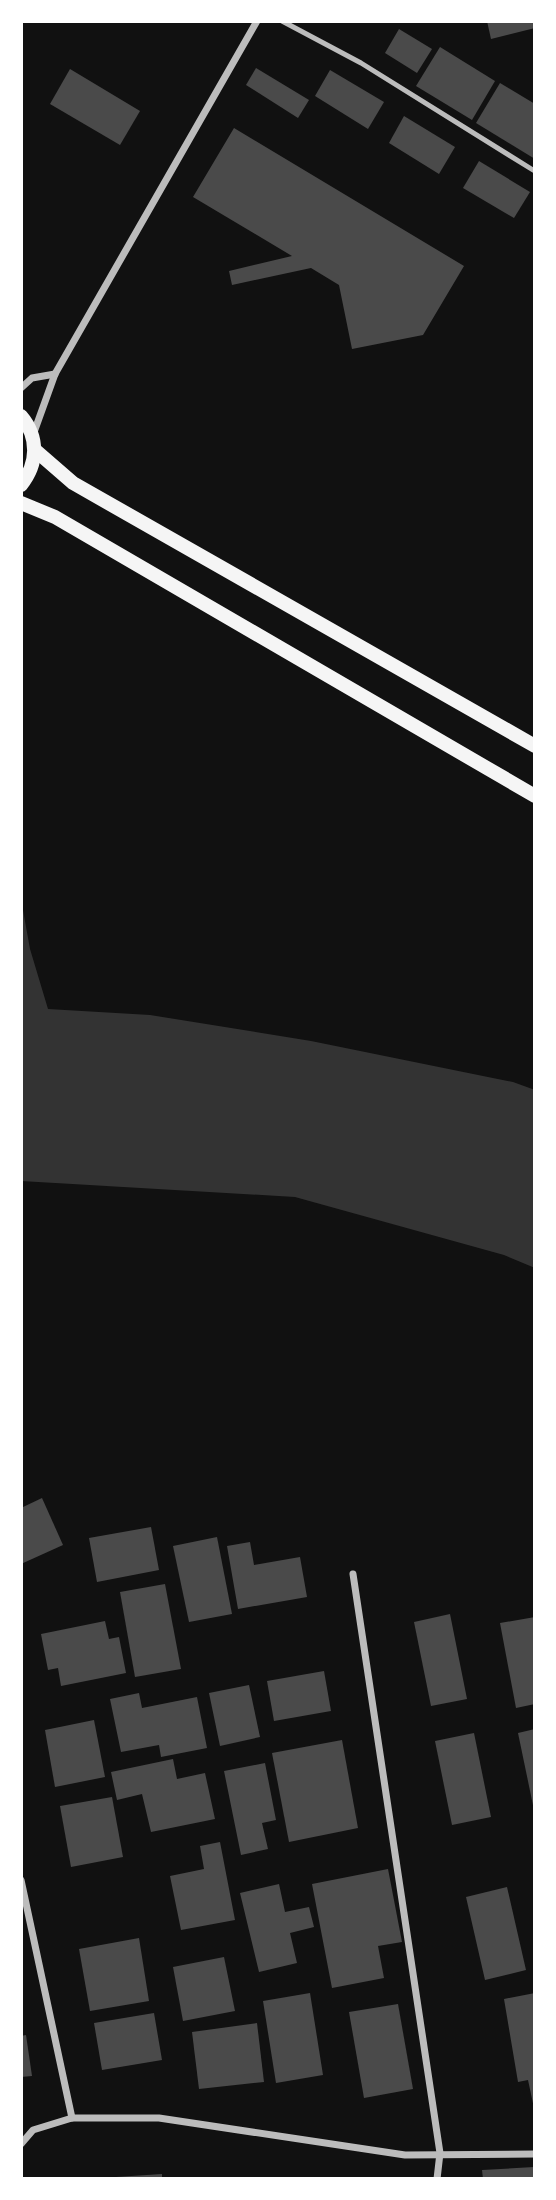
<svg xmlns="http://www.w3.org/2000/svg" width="556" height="2200" viewBox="0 0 556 2200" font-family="Commissioner,sans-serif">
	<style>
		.water { fill: #333 }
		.building { fill: #4a4a4a }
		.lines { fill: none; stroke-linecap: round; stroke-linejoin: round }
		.service { stroke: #bcbcbc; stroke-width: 5 }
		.minor { stroke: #bcbcbc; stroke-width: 7 }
		.secondary { stroke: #f5f5f5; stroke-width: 14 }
	</style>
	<rect width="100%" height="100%" fill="#111"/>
	<path class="water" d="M 21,899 L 30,949 L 48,1009 L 150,1015 L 311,1041 L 513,1082 L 535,1090 L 535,1268 L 504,1255 L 295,1197 L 21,1181 Z"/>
	<g class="building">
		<path d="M 487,21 L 533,21 L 535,28 L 491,39 Z"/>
		<path d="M 399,29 L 432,49 L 417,73 L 385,53 Z"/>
		<path d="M 440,47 L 495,81 L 472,120 L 416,86 Z"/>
		<path d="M 256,68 L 309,100 L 298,118 L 246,85 Z"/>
		<path d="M 70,69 L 140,111 L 120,145 L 50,104 Z"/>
		<path d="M 330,70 L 384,102 L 368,129 L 315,96 Z"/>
		<path d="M 500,83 L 535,104 L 535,159 L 476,123 Z"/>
		<path d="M 404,116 L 455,147 L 439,174 L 389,143 Z"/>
		<path d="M 234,128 L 464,266 L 423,335 L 352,349 L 339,285 L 311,268 L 232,285 L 229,271 L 292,256 L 193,197 Z"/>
		<path d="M 479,161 L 530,192 L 514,218 L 463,188 Z"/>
		<path d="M 42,1498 L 63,1545 L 21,1564 L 21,1508 Z"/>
		<path d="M 151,1527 L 159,1570 L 97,1582 L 89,1538 Z"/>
		<path d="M 217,1537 L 232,1614 L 189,1622 L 173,1546 Z"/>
		<path d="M 250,1542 L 254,1565 L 300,1557 L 307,1597 L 238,1609 L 227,1546 Z"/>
		<path d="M 165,1584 L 181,1669 L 135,1677 L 120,1592 Z"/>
		<path d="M 450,1614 L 467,1699 L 431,1706 L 414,1622 Z"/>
		<path d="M 535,1617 L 535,1704 L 516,1708 L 500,1623 Z"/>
		<path d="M 105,1621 L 109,1639 L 119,1637 L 126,1673 L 61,1686 L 58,1668 L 48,1670 L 41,1634 Z"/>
		<path d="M 324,1671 L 331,1711 L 274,1721 L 267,1681 Z"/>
		<path d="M 249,1685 L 260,1737 L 220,1746 L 209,1693 Z"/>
		<path d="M 139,1693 L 142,1708 L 197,1697 L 207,1748 L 161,1757 L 159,1745 L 121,1752 L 110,1699 Z"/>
		<path d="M 94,1720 L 105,1777 L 55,1787 L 45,1730 Z"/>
		<path d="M 535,1729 L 535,1809 L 534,1810 L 518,1733 Z"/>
		<path d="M 474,1733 L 491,1817 L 452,1825 L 435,1741 Z"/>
		<path d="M 342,1740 L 358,1828 L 289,1842 L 272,1753 Z"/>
		<path d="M 173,1759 L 177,1779 L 205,1773 L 215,1819 L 151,1832 L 142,1794 L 117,1800 L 111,1772 Z"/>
		<path d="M 265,1763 L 276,1820 L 262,1823 L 268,1849 L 241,1855 L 224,1771 Z"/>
		<path d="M 112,1797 L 123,1857 L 71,1867 L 60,1806 Z"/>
		<path d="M 220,1842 L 235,1920 L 181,1930 L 170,1876 L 204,1869 L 200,1846 Z"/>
		<path d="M 388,1869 L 402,1942 L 378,1946 L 384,1978 L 332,1988 L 312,1884 Z"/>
		<path d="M 279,1884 L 285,1912 L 309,1907 L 314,1927 L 290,1933 L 297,1963 L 259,1972 L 240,1893 Z"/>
		<path d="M 507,1887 L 526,1970 L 485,1980 L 466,1897 Z"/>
		<path d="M 139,1938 L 149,2001 L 90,2011 L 79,1949 Z"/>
		<path d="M 224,1957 L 235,2011 L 183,2021 L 173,1967 Z"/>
		<path d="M 310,1993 L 323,2075 L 276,2083 L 263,2001 Z"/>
		<path d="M 535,1993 L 535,2108 L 534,2108 L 528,2080 L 518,2082 L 504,1999 Z"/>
		<path d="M 398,2004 L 413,2089 L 364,2098 L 349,2012 Z"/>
		<path d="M 154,2013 L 162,2060 L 102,2070 L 94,2023 Z"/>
		<path d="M 257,2023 L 264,2082 L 199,2089 L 192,2032 Z"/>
		<path d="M 26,2035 L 32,2076 L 21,2077 L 21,2036 Z"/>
		<path d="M 534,2167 L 535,2179 L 483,2179 L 482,2170 Z"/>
		<path d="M 162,2174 L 162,2179 L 116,2179 L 116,2177 Z"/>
	</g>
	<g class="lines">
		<path class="service" d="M 282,21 L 361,63 L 533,170"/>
		<g class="minor">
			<path d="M 21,388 L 32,378 L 55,374"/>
			<path d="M 33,435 L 55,374 L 257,21"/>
			<path d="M 353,1574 L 440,2153 L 437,2179"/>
			<path d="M 21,1880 L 72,2118"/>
			<path d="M 21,2144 L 33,2130 L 72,2118 L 159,2118 L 405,2155 L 535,2154"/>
		</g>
		<g class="secondary">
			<path d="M 21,416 C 39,437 38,464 21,485"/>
			<path d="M 35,450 L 73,483 L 535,746"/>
			<path d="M 21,503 L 55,517 L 535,796"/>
		</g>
	</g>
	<rect width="556" height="2200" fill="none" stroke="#ffffff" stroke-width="46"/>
</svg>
